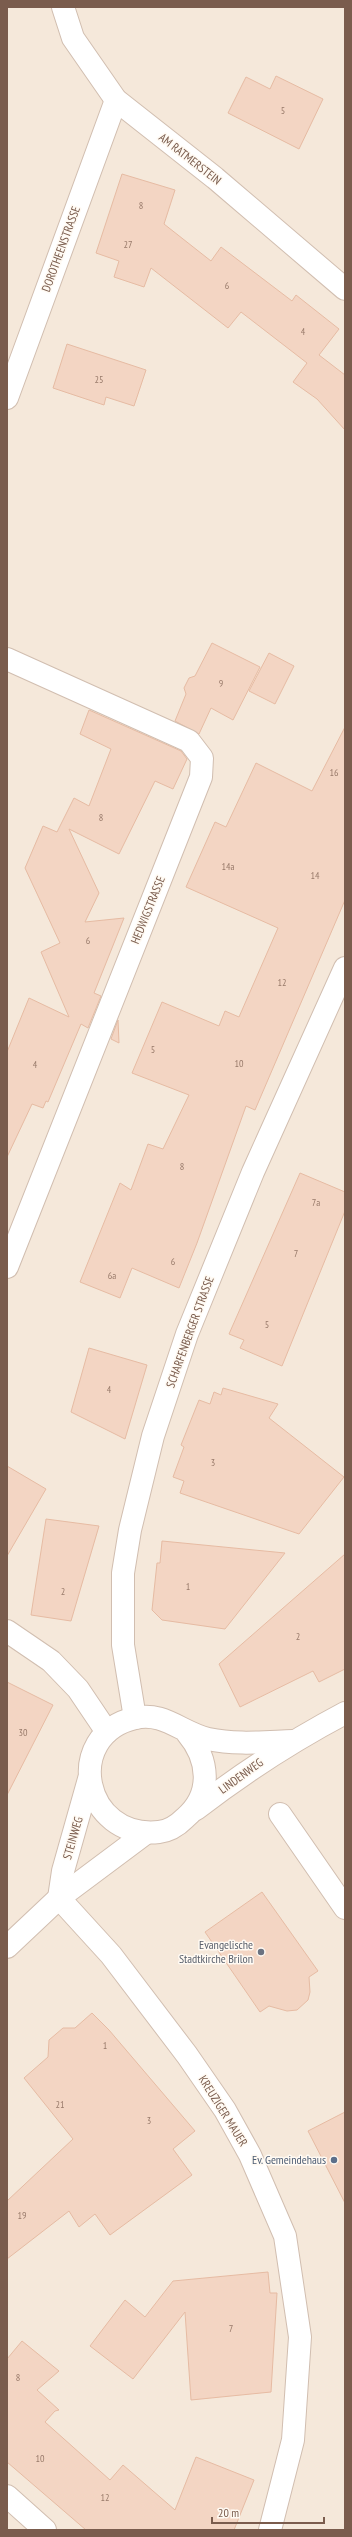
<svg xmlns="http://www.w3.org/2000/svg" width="352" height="2537" viewBox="0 0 352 2537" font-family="'PT Sans Narrow',sans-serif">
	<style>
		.residential { fill: #f5e8da }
		.building { fill: #f3d5c3; stroke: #e6bba3 }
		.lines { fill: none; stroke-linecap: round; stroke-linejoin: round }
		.minor-casing { stroke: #d1beb0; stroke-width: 24 }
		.minor { stroke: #fff; stroke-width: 22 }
		.worship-dot { fill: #6b7280; stroke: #fffaf3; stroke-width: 1.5 }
		.service-dot { fill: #5c6f8a; stroke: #fffaf3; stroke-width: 1.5 }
		.labels { text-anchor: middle; stroke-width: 3; stroke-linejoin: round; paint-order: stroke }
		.number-label { font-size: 10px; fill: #987a6a }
		.street-label { font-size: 12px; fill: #7a5c4d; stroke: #fffaf3 }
		.worship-label { font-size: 12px; fill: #5b616d; stroke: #fffaf3; text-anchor: end }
		.service-label { font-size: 12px; fill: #4e5e75; stroke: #fffaf3; text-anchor: end }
	</style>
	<rect width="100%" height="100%" fill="#fdf6ec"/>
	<rect class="residential" x="7" y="7" width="338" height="2523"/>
	<g class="building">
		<path d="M 276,76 L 323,99 L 299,149 L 228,113 L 246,77 L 270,89 Z"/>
		<path d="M 122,174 L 175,190 L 164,224 L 211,261 L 221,247 L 292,301 L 296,295 L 339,329 L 319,355 L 345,375 L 345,430 L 317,399 L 293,382 L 307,363 L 241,312 L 228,328 L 151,268 L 144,287 L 114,277 L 119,261 L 96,253 Z"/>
		<path d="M 67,344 L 146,370 L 134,406 L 106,397 L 104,405 L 53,388 Z"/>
		<path d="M 212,643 L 260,667 L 233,720 L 211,708 L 199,734 L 175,721 L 186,694 L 184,688 L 189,678 L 195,676 Z"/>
		<path d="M 269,653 L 294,666 L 275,704 L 249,691 Z"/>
		<path d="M 89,710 L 181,751 L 187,759 L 173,789 L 155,781 L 119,854 L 69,829 L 99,893 L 85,922 L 124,918 L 94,993 L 101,996 L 88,1028 L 81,1024 L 48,1102 L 46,1101 L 43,1108 L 32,1104 L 7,1157 L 7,1052 L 29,998 L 69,1017 L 41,952 L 60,943 L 25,868 L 43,826 L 57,832 L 74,798 L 89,806 L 111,749 L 80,734 Z"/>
		<path d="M 345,727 L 345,900 L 255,1110 L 246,1106 L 197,1243 L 179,1288 L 132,1268 L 120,1298 L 80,1282 L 120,1183 L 131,1190 L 148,1144 L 163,1149 L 189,1095 L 132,1073 L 162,1002 L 219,1026 L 225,1011 L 239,1017 L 278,928 L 186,887 L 215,822 L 226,827 L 256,763 L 312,791 Z"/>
		<path d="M 118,1020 L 119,1043 L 111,1039 Z"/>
		<path d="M 300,1173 L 345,1192 L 345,1211 L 282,1366 L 240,1348 L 244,1340 L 229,1334 Z"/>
		<path d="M 89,1348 L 147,1365 L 125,1439 L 71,1412 Z"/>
		<path d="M 223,1388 L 278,1404 L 269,1418 L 344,1477 L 299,1534 L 180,1493 L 184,1481 L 173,1477 L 184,1447 L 181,1445 L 199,1400 L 210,1404 L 214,1392 L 221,1395 Z"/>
		<path d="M 7,1466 L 46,1489 L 7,1556 Z"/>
		<path d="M 46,1519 L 99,1526 L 71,1621 L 31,1615 Z"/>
		<path d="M 162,1541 L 285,1553 L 225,1629 L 162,1620 L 152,1610 L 157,1563 L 160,1563 Z"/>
		<path d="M 345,1554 L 345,1669 L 319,1682 L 313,1671 L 240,1707 L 219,1664 Z"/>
		<path d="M 7,1682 L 53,1705 L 7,1795 Z"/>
		<path d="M 262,1892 L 318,1971 L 309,1977 L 310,1992 L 308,2000 L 297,2010 L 287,2011 L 269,2006 L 260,2012 L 205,1932 Z"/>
		<path d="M 92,2013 L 109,2030 L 195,2131 L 173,2149 L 192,2175 L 110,2235 L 95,2214 L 79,2227 L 69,2211 L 7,2259 L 7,2201 L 73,2139 L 24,2078 L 48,2057 L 49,2040 L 63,2028 L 75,2028 Z"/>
		<path d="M 345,2112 L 345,2203 L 308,2131 Z"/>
		<path d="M 268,2272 L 270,2293 L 277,2293 L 271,2392 L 191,2400 L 185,2312 L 133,2379 L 90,2346 L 125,2300 L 145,2317 L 173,2281 Z"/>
		<path d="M 22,2341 L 59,2371 L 37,2390 L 59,2410 L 55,2411 L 45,2422 L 110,2480 L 123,2465 L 175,2510 L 196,2457 L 254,2480 L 234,2530 L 86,2530 L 7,2462 L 7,2359 Z"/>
	</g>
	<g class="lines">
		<defs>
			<g id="minor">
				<path d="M 63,7 L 73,38 L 116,100 L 215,178 L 345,289"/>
				<path d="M 7,398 L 116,100"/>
				<path d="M 7,659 L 189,741 L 202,758 L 201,777 L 7,1267"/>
				<path d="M 7,1631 L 51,1661 L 78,1689 L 107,1732"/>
				<path d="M 135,1718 L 123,1645 L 123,1573 L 130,1530 L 153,1436 L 187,1334 L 253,1172 L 345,968"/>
				<path d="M 187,1733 C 209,1759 213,1794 185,1818 C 178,1825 169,1831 159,1832 C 83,1840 62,1735 135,1718 C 163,1711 182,1733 208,1739 C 236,1745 264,1742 293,1741"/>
				<path d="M 196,1809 C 244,1772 292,1741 345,1713"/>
				<path d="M 280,1814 L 345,1908"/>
				<path d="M 59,1898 L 111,1955 L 187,2055 L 225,2110 L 250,2155 L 285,2236 L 300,2337 L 293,2440 L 270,2530"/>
				<path d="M 59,1898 L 63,1871 L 89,1779"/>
				<path d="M 7,1947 L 59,1898 L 146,1833"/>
				<path d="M 7,2496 L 45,2530"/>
			</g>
		</defs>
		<use href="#minor" class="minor-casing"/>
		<use href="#minor" class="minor"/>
	</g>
	<circle class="worship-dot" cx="261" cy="1952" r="4"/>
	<circle class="service-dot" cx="334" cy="2160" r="4"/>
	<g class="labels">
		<g class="number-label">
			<text x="283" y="114">5</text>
			<text x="141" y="209">8</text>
			<text x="128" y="248">27</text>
			<text x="227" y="289">6</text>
			<text x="303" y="335">4</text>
			<text x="99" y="383">25</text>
			<text x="221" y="687">9</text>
			<text x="334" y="776">16</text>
			<text x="101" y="821">8</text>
			<text x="228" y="870">14a</text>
			<text x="315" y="879">14</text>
			<text x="88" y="944">6</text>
			<text x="282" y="986">12</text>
			<text x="153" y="1053">5</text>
			<text x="239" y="1067">10</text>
			<text x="35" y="1068">4</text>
			<text x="182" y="1170">8</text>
			<text x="316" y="1206">7a</text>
			<text x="296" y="1257">7</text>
			<text x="173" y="1265">6</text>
			<text x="112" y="1279">6a</text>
			<text x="267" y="1328">5</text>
			<text x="109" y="1393">4</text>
			<text x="213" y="1466">3</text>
			<text x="188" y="1590">1</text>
			<text x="63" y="1595">2</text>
			<text x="298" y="1640">2</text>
			<text x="23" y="1736">30</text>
			<text x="105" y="2049">1</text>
			<text x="60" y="2108">21</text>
			<text x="149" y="2124">3</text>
			<text x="22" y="2219">19</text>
			<text x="231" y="2332">7</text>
			<text x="18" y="2381">8</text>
			<text x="40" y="2462">10</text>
			<text x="105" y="2501">12</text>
		</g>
		<g class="street-label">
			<text transform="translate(190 159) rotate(38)" y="4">AM RATMERSTEIN</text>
			<text transform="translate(61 249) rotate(-70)" y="4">DOROTHEENSTRASSE</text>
			<text transform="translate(148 910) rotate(-68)" y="4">HEDWIGSTRASSE</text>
			<text transform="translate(190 1332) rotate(-70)" y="4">SCHARFENBERGER STRASSE</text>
			<text transform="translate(241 1776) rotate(-36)" y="4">LINDENWEG</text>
			<text transform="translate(73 1838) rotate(-74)" y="4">STEINWEG</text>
			<text transform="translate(223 2111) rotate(58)" y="4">KREUZIGER MAUER</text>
		</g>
		<g class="worship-label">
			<text x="253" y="1949">Evangelische<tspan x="253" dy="14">Stadtkirche Brilon</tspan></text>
		</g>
		<g class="service-label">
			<text x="326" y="2164">Ev. Gemeindehaus</text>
		</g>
	</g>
	<rect width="352" height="2537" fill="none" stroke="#7a5c4d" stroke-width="16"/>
	<path d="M212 2517v6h112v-6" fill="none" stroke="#7a5c4d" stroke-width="2"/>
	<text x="218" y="2517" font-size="12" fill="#7a5c4d" stroke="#fffaf3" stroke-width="3" paint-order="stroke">20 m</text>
</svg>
